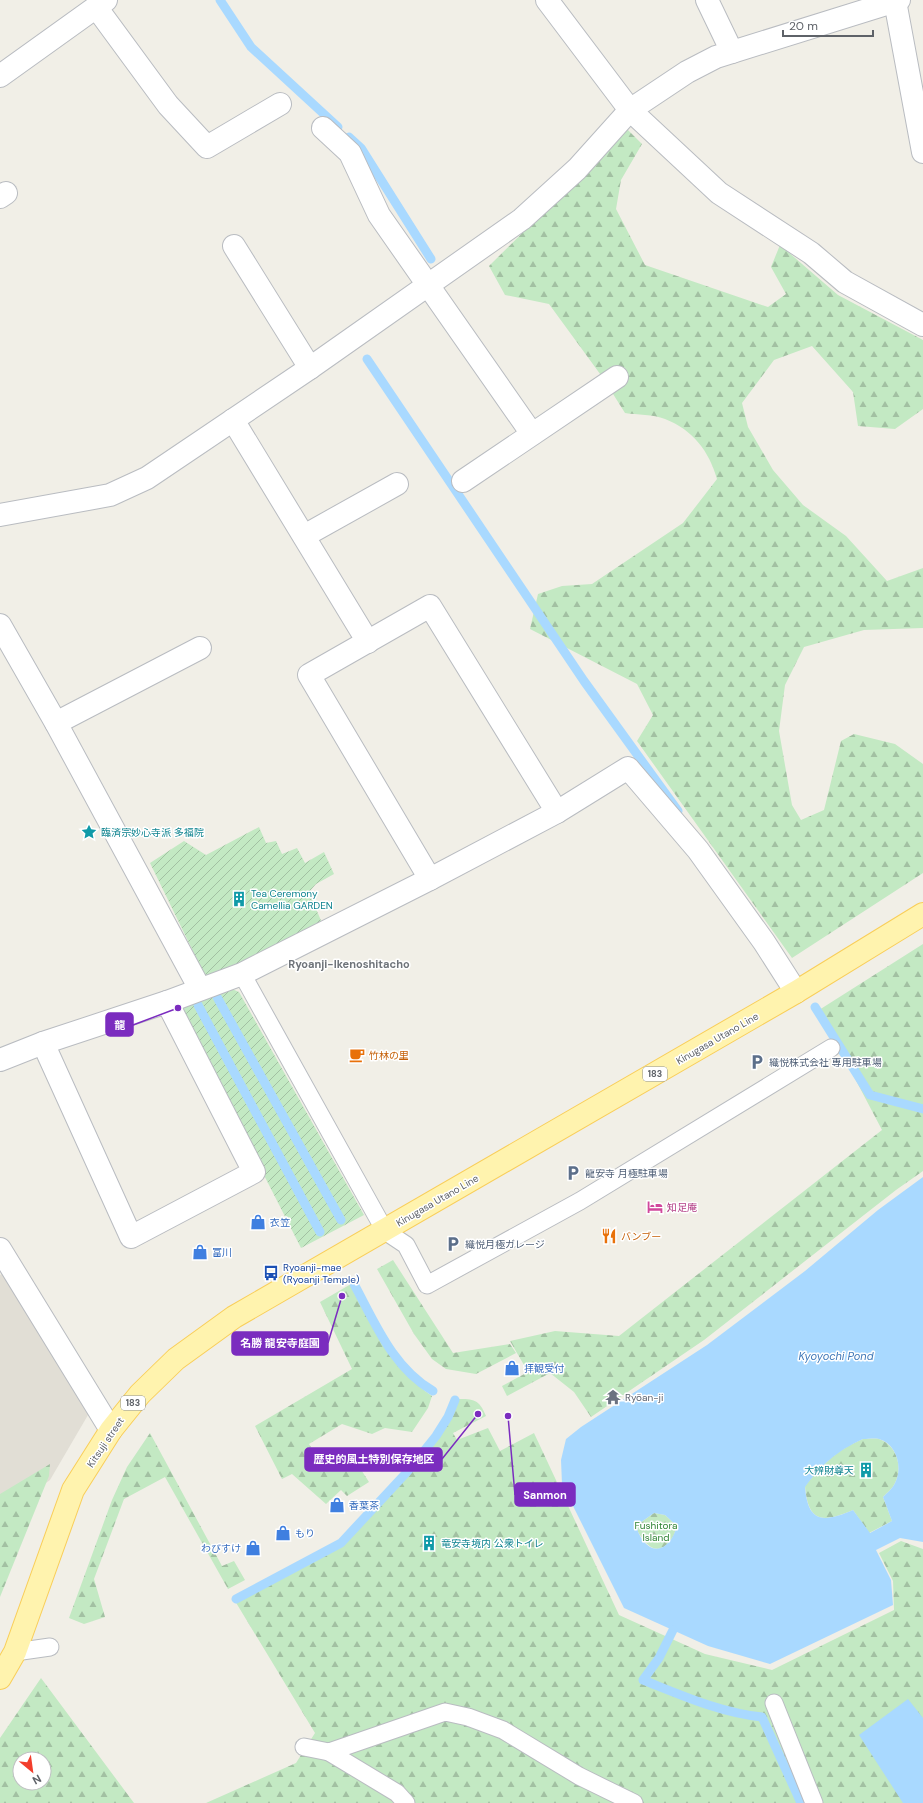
<svg xmlns="http://www.w3.org/2000/svg" width="923" height="1803" viewBox="0 0 923 1803" font-family="'DM Sans','Noto Sans JP',sans-serif">
	<style>
		.education { fill: #e1ded5 }
		.forest { fill: url(#forest-firs); fill-rule: evenodd }
		.garden { fill: url(#garden-furrows) }
		.water { fill: #a9d9ff; fill-rule: evenodd }
		.lines { fill: none; stroke-linecap: round; stroke-linejoin: round }
		.stream { stroke: #a9d9ff; stroke-width: 9 }
		.lane-casing { stroke: #b9bcc1; stroke-width: 19 }
		.street-casing { stroke: #b9bcc1; stroke-width: 24 }
		.primary-casing { stroke: #f9ce59; stroke-width: 24 }
		.lane { stroke: #fff; stroke-width: 17 }
		.street { stroke: #fff; stroke-width: 22 }
		.primary { stroke: #fff3ae; stroke-width: 22 }
		.labels { text-anchor: middle; stroke-width: 3; stroke-linejoin: round; paint-order: stroke }
		.shield { fill: #fff; stroke: #8e9195; stroke-width: 1 }
		.shield-label { font-size: 9px; font-weight: bold; fill: #5e6268 }
		.culture-label { font-size: 10px; fill: #0d838f; stroke: #fff; text-anchor: start }
		.street-label { font-size: 10px; fill: #5e6268; stroke: #fff }
		.food-label { font-size: 10px; fill: #c56008; stroke: #fff; text-anchor: start }
		.service-label { font-size: 10px; fill: #4e5e75; stroke: #fff; text-anchor: start }
		.hotel-label { font-size: 10px; fill: #b23c85; stroke: #fff; text-anchor: start }
		.shop-label { font-size: 10px; fill: #366cbe; stroke: #fff; text-anchor: start }
		.transit-label { font-size: 10px; fill: #164399; stroke: #fff; text-anchor: start }
		.worship-label { font-size: 10px; fill: #5b616d; stroke: #fff; text-anchor: start }
		.park-label { font-size: 10px; fill: #308435; stroke: #fff }
		.neighbourhood-label { font-size: 11px; font-weight: bold; fill: #6f747a; stroke: #fff }
		.water-label { font-size: 11px; font-style: italic; fill: #3f78b8; stroke: #fff }
		.leader { fill: none; stroke: #7b2cbf; stroke-width: 1.5 }
		.callout-dot { fill: #7b2cbf; stroke: #fff; stroke-width: 1.5 }
		.callout { fill: #7b2cbf; stroke: #7b2cbf; stroke-width: 1.5 }
		.callout-label { font-size: 11px; text-anchor: middle; font-weight: bold; fill: #fff }
	</style>
	<defs>
		<pattern id="forest-firs" width="22" height="20" patternUnits="userSpaceOnUse"><rect width="22" height="20" fill="#c3e9c3"/><path d="M5 1l3.5 6h-7zM16 11l3.5 6h-7z" fill="#a2c0a2"/></pattern>
		<pattern id="garden-furrows" width="10" height="10" patternUnits="userSpaceOnUse"><rect width="10" height="10" fill="#c3e9c3"/><path d="M-1 1l2-2M0 10L10 0M9 11l2-2" fill="none" stroke="#a2c0a2"/></pattern>
	</defs>
	<rect width="100%" height="100%" fill="#f1efe7"/>
	<path class="education" d="M 6,1272 L 95,1403 L 50,1480 L 0,1516 L 0,1275 Z"/>
	<g class="forest">
		<path d="M 627,129 L 642,144 L 621,180 L 616,209 L 645,265 L 768,307 L 786,294 L 771,267 L 780,245 L 838,295 L 923,340 L 923,409 L 895,429 L 858,426 L 853,392 L 812,346 L 774,360 L 742,403 L 748,427 L 773,470 L 803,505 L 846,536 L 887,581 L 923,568 L 923,628 L 864,630 L 804,647 L 785,685 L 779,731 L 792,805 L 801,820 L 824,810 L 841,741 L 854,734 L 895,744 L 923,764 L 923,873 L 792,958 L 637,741 L 653,715 L 637,684 L 530,629 L 538,594 L 562,586 L 592,584 L 683,523 L 717,479 C 709,451 693,430 665,419 C 653,414 637,415 625,413 L 603,378 L 549,304 L 505,295 L 489,266 Z"/>
		<path d="M 923,944 L 923,1171 L 896,1190 L 704,1340 L 591,1417 L 574,1392 L 550,1373 L 507,1396 L 502,1386 L 528,1372 L 510,1341 L 555,1331 L 619,1336 L 882,1130 L 819,1010 Z"/>
		<path d="M 393,1260 L 453,1353 L 510,1344 L 516,1353 L 476,1374 L 446,1369 L 432,1359 L 414,1334 L 377,1269 Z"/>
		<path d="M 351,1284 C 373,1324 392,1369 432,1396 L 428,1408 L 412,1432 L 385,1428 L 372,1434 L 342,1424 L 309,1444 L 323,1467 L 349,1451 L 369,1482 L 347,1496 L 341,1490 L 326,1504 L 292,1474 L 282,1479 L 255,1426 L 352,1369 L 320,1302 Z"/>
		<path d="M 457,1399 C 474,1399 479,1399 486,1416 L 453,1433 L 457,1440 L 488,1428 L 500,1451 L 534,1433 L 619,1615 L 705,1654 L 772,1670 L 894,1610 L 893,1581 L 879,1553 L 901,1541 L 923,1549 L 923,1803 L 206,1803 L 296,1763 L 315,1733 L 235,1601 L 343,1546 L 409,1474 L 446,1425 Z"/>
		<path d="M 150,1433 L 222,1566 L 234,1561 L 245,1580 L 228,1589 L 165,1477 L 124,1499 L 94,1579 L 105,1617 L 84,1624 L 69,1618 L 112,1500 L 127,1467 Z"/>
		<path d="M 863,1439 C 868,1439 875,1438 879,1439 C 897,1445 903,1467 895,1483 C 893,1488 887,1493 883,1497 L 892,1521 L 869,1533 L 853,1510 C 823,1523 808,1523 805,1486 C 824,1463 835,1451 863,1439 Z"/>
		<path d="M 50,1464 L 49,1476 L 0,1597 L 0,1494 Z"/>
		<path d="M 654,1513 L 665,1515 L 677,1526 C 672,1545 657,1559 643,1539 C 639,1534 637,1532 637,1525 Z"/>
		<path d="M 41,1678 L 134,1803 L 0,1803 L 0,1738 ZM 20,1759 L 44,1759 L 44,1783 L 20,1783 Z"/>
	</g>
	<g class="garden">
		<path d="M 259,827 L 266,843 L 276,841 L 282,854 L 297,848 L 305,863 L 324,852 L 334,874 L 316,884 L 309,892 L 322,923 L 207,980 L 150,863 L 184,841 L 206,855 Z"/>
		<path d="M 232,989 L 239,992 L 364,1215 L 301,1248 L 179,1008 Z"/>
	</g>
	<g class="water">
		<path d="M 923,1177 L 923,1542 L 900,1538 L 876,1550 L 891,1580 L 893,1605 L 770,1664 L 708,1646 L 624,1608 L 562,1484 L 561,1460 L 566,1439 L 581,1427 L 707,1345 L 805,1271 L 878,1210 ZM 863,1439 C 868,1439 875,1438 879,1439 C 897,1444 903,1468 895,1483 C 893,1488 887,1493 883,1497 L 892,1521 L 870,1533 L 853,1510 C 823,1523 808,1523 805,1487 C 822,1464 837,1451 863,1439 ZM 654,1513 L 665,1515 L 677,1526 C 672,1545 656,1559 642,1539 C 639,1534 637,1531 637,1525 Z"/>
		<path d="M 908,1699 L 923,1718 L 923,1803 L 903,1803 L 859,1735 Z"/>
	</g>
	<g class="lines">
		<g class="stream">
			<path d="M 220,0 L 251,47 L 338,127"/>
			<path d="M 349,137 L 361,148 L 431,259"/>
			<path d="M 367,359 L 584,681 L 678,811"/>
			<path d="M 217,997 L 341,1220"/>
			<path d="M 198,1005 L 320,1232"/>
			<path d="M 815,1007 L 870,1095 L 923,1109"/>
			<path d="M 354,1284 C 375,1323 393,1368 433,1391"/>
			<path d="M 236,1599 L 341,1543 L 407,1472 L 436,1436 L 448,1417 L 455,1400"/>
			<path d="M 673,1630 L 659,1658 L 643,1680 C 681,1695 721,1713 762,1717 L 801,1803"/>
		</g>
		<defs>
			<g id="lane">
				<path d="M 242,974 L 385,1231 L 406,1245 L 427,1285 L 580,1201 L 831,1048"/>
				<path d="M 15,1652 L 50,1647"/>
				<path d="M 774,1703 L 814,1803"/>
				<path d="M 304,1747 L 329,1752 L 445,1712 L 468,1717 L 503,1730 L 579,1776 L 634,1803"/>
				<path d="M 329,1752 L 397,1793 L 406,1803"/>
			</g>
			<g id="street">
				<path d="M 547,0 L 630,110 L 719,193 L 811,253 L 845,282 L 923,325"/>
				<path d="M 707,0 L 732,52"/>
				<path d="M 895,1 L 923,152"/>
				<path d="M 96,7 L 168,105 L 207,147 L 280,104"/>
				<path d="M 0,76 L 106,0"/>
				<path d="M 323,128 L 350,153 L 379,215 L 532,434"/>
				<path d="M 0,197 L 6,193"/>
				<path d="M 234,246 L 310,368"/>
				<path d="M 233,420 L 368,642"/>
				<path d="M 463,481 L 617,377"/>
				<path d="M 0,515 L 110,495 L 147,478 L 310,368 L 522,219 L 577,169 L 630,110 L 687,72 L 716,57 L 899,0"/>
				<path d="M 304,536 L 397,484"/>
				<path d="M 0,625 L 56,723 L 200,989"/>
				<path d="M 56,723 L 200,648"/>
				<path d="M 430,879 L 309,675 L 430,606 L 557,812"/>
				<path d="M 43,1043 L 131,1237 L 254,1172 L 167,1002"/>
				<path d="M 0,1060 L 43,1043 L 167,1002 L 242,974 L 430,879 L 557,812 L 628,768 L 698,850 L 764,942 L 796,992"/>
				<path d="M 0,1249 L 111,1430"/>
			</g>
			<path id="primary" d="M 0,1678 L 15,1652 L 73,1490 L 111,1430 L 140,1394 L 176,1359 L 234,1317 L 796,992 L 923,914"/>
		</defs>
		<use href="#lane" class="lane-casing"/>
		<use href="#street" class="street-casing"/>
		<use href="#primary" class="primary-casing"/>
		<use href="#lane" class="lane"/>
		<use href="#street" class="street"/>
		<use href="#primary" class="primary"/>
	</g>
	<defs>
		<symbol id="sight-bare" viewBox="-9 -9 18 18"><path d="M0-6L1.8-2.2L6-1.7L2.9 1.2L3.7 5.4L0 3.3L-3.7 5.4L-2.9 1.2L-6-1.7L-1.8-2.2Z" fill="#0f9aa8" stroke="#fff" stroke-width="2.5" paint-order="stroke"/></symbol>
		<symbol id="building-bare" viewBox="-9 -9 18 18"><path d="M-4-6H4V6H1V3H-1V6H-4ZM-2.5-4.3h1.7v1.8h-1.7ZM.8-4.3h1.7v1.8H.8ZM-2.5-1h1.7V.8h-1.7ZM.8-1h1.7V.8H.8Z" fill="#0f9aa8" stroke="#fff" stroke-width="2.5" paint-order="stroke"/></symbol>
		<symbol id="cafe-bare" viewBox="-9 -9 18 18"><path d="M-5.5-4.5H6V0H3Q3 3.5 0 3.5H-2.5Q-5.5 3.5-5.5 0ZM3-3.2v2h1.7v-2ZM-6 4.5H4V6H-6Z" fill="#e8710a" stroke="#fff" stroke-width="2.5" paint-order="stroke"/></symbol>
		<symbol id="parking-bare" viewBox="-9 -9 18 18"><path d="M-3.5-5.5H1a3.5 3.5 0 0 1 0 7H-1V5.5H-3.5ZM-1-3.4V-.6H.8a1.4 1.4 0 0 0 0-2.8Z" fill="#5c6f8a" stroke="#fff" stroke-width="2.5" paint-order="stroke"/></symbol>
		<symbol id="hotel-bare" viewBox="-9 -9 18 18"><path d="M-6-4.5h1.5V1H6V5H4.5V3h-9V5H-6ZM-4 0a1.8 1.8 0 1 1 3.6 0ZM.5 0V-2.5h3Q6-2.5 6 0Z" fill="#d1479c" stroke="#fff" stroke-width="2.5" paint-order="stroke"/></symbol>
		<symbol id="shop-bare" viewBox="-9 -9 18 18"><path d="M-5-2.5h2.3a2.7 3.5 0 0 1 5.4 0H5L5.5 6h-11ZM-1.5-2.5h3a1.5 2.3 0 0 0-3 0Z" fill="#3f7fe0" stroke="#fff" stroke-width="2.5" paint-order="stroke"/></symbol>
		<symbol id="restaurant-bare" viewBox="-9 -9 18 18"><path d="M-5-6h1v4h1v-4h1v4h1v-4h1v5L-1.5 .5V6h-2V.5L-5-1ZM5-6V6H3V1.5H1.5Q1.5-4 5-6Z" fill="#e8710a" stroke="#fff" stroke-width="2.5" paint-order="stroke"/></symbol>
		<symbol id="bus-bare" viewBox="-9 -9 18 18"><path d="M-5-6H5V4H4V6H2V4H-2V6H-4V4H-5ZM-3.5-4V0h7V-4ZM-3.5 1.2v1.5H-2V1.2ZM2 1.2v1.5H3.5V1.2Z" fill="#1a4fb4" stroke="#fff" stroke-width="2.5" paint-order="stroke"/></symbol>
		<symbol id="temple-bare" viewBox="-9 -9 18 18"><path d="M0-6L5-2H3V0L6.5 2.5H4V6H1.5V3h-3V6H-4V2.5H-6.5L-3 0V-2H-5Z" fill="#6b7280" stroke="#fff" stroke-width="2.5" paint-order="stroke"/></symbol>
	</defs>
	<g fill-rule="evenodd">
		<use href="#sight-bare" x="78" y="821" width="22" height="22"/>
		<use href="#building-bare" x="228" y="888" width="22" height="22"/>
		<use href="#cafe-bare" x="346" y="1044" width="22" height="22"/>
		<use href="#parking-bare" x="746" y="1051" width="22" height="22"/>
		<use href="#parking-bare" x="562" y="1162" width="22" height="22"/>
		<use href="#hotel-bare" x="644" y="1196" width="22" height="22"/>
		<use href="#shop-bare" x="247" y="1211" width="22" height="22"/>
		<use href="#restaurant-bare" x="598" y="1225" width="22" height="22"/>
		<use href="#parking-bare" x="442" y="1233" width="22" height="22"/>
		<use href="#shop-bare" x="189" y="1241" width="22" height="22"/>
		<use href="#bus-bare" x="260" y="1262" width="22" height="22"/>
		<use href="#shop-bare" x="501" y="1357" width="22" height="22"/>
		<use href="#temple-bare" x="602" y="1386" width="22" height="22"/>
		<use href="#building-bare" x="855" y="1459" width="22" height="22"/>
		<use href="#shop-bare" x="326" y="1494" width="22" height="22"/>
		<use href="#shop-bare" x="272" y="1522" width="22" height="22"/>
		<use href="#building-bare" x="418" y="1532" width="22" height="22"/>
		<use href="#shop-bare" x="242" y="1537" width="22" height="22"/>
	</g>
	<g class="labels">
		<g class="shield">
			<rect x="643" y="1067" width="24" height="14" rx="3"/>
			<rect x="121" y="1396" width="24" height="14" rx="3"/>
		</g>
		<g class="shield-label">
			<text x="655" y="1077">183</text>
			<text x="133" y="1406">183</text>
		</g>
		<g class="culture-label">
			<text x="101" y="836">臨済宗妙心寺派 多福院</text>
			<text x="251" y="897">Tea Ceremony<tspan x="251" dy="12">Camellia GARDEN</tspan></text>
			<text x="854" y="1474" text-anchor="end">大辨財尊天</text>
			<text x="441" y="1547">竜安寺境内 公衆トイレ</text>
		</g>
		<g class="street-label">
			<text transform="translate(717 1038) rotate(-30)" y="4">Kinugasa Utano Line</text>
			<text transform="translate(437 1200) rotate(-30)" y="4">Kinugasa Utano Line</text>
			<text transform="translate(105 1442) rotate(-56)" y="4">Kitsuji street</text>
		</g>
		<g class="food-label">
			<text x="369" y="1059">竹林の里</text>
			<text x="621" y="1240">バンブー</text>
		</g>
		<g class="service-label">
			<text x="769" y="1066">織悦株式会社 専用駐車場</text>
			<text x="585" y="1177">龍安寺 月極駐車場</text>
			<text x="465" y="1248">織悦月極ガレージ</text>
		</g>
		<g class="hotel-label">
			<text x="667" y="1211">知足庵</text>
		</g>
		<g class="shop-label">
			<text x="270" y="1226">衣笠</text>
			<text x="212" y="1256">富川</text>
			<text x="524" y="1372">拝観受付</text>
			<text x="349" y="1509">香葉茶</text>
			<text x="295" y="1537">もり</text>
			<text x="241" y="1552" text-anchor="end">わびすけ</text>
		</g>
		<g class="transit-label">
			<text x="283" y="1271">Ryoanji-mae<tspan x="283" dy="12">(Ryoanji Temple)</tspan></text>
		</g>
		<g class="worship-label">
			<text x="625" y="1401">Ryōan-ji</text>
		</g>
		<g class="park-label">
			<text x="656" y="1529">Fushitora<tspan x="656" dy="12">Island</tspan></text>
		</g>
		<g class="neighbourhood-label">
			<text x="349" y="968">Ryoanji-Ikenoshitacho</text>
		</g>
		<g class="water-label">
			<text x="836" y="1360">Kyoyochi Pond</text>
		</g>
	</g>
	<path class="leader" d="M178 1008L133 1025M342 1296L328 1343M478 1414L442 1459M508 1416L515 1495"/>
	<g class="callout-dot">
		<circle cx="178" cy="1008" r="4"/>
		<circle cx="342" cy="1296" r="4"/>
		<circle cx="478" cy="1414" r="4"/>
		<circle cx="508" cy="1416" r="4"/>
	</g>
	<g class="callout">
		<rect x="106" y="1013" width="27" height="23" rx="4"/>
		<rect x="232" y="1332" width="96" height="23" rx="4"/>
		<rect x="305" y="1448" width="137" height="23" rx="4"/>
		<rect x="515" y="1483" width="60" height="23" rx="4"/>
	</g>
	<g class="callout-label">
		<text x="120" y="1029">龍</text>
		<text x="280" y="1347">名勝 龍安寺庭園</text>
		<text x="374" y="1463">歴史的風土特別保存地区</text>
		<text x="545" y="1499">Sanmon</text>
	</g>
	<g transform="translate(32 1771) rotate(151)"><circle r="19" fill="#ffffff" stroke="#bfc0c3"/>
	<path d="M0-3L7 15L0 10L-7 15Z" fill="#f23e2c"/>
	<text y="-6" font-size="11" font-weight="bold" text-anchor="middle" fill="#5e6268">N</text>
	</g>
	<path d="M783 30v6h90v-6" fill="none" stroke="#5e6268" stroke-width="2"/>
	<text x="789" y="30" font-size="12" fill="#5e6268" stroke="#ffffff" stroke-width="3" paint-order="stroke">20 m</text>
</svg>
